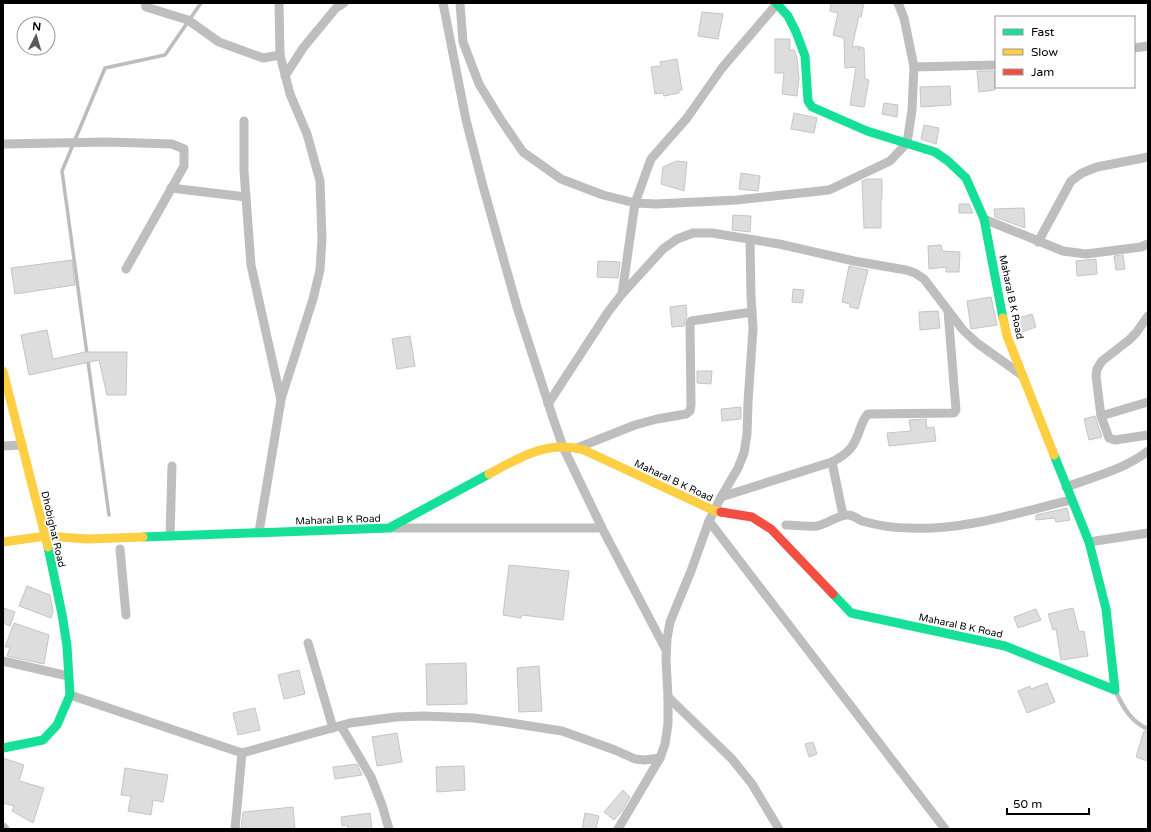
<svg xmlns="http://www.w3.org/2000/svg" width="1151" height="832" viewBox="0 0 1151 832" font-family="'Varela Round',sans-serif">
	<style>
		.lines { fill: none; stroke-linecap: round; stroke-linejoin: round }
		.stream { stroke: #bcbcbc; stroke-width: 3.5 }
		.building { fill: #ddd; stroke: #c5c5c5 }
		.lane { stroke: #bebebe; stroke-width: 4.5 }
		.street { stroke: #bebebe; stroke-width: 9 }
		.fast { stroke: #16e098; stroke-width: 9 }
		.slow { stroke: #ffcf43; stroke-width: 9 }
		.jam { stroke: #f24e42; stroke-width: 9 }
		.labels { text-anchor: middle; stroke-width: 3.5; stroke-linejoin: round; paint-order: stroke }
		.street-label { font-size: 10px; fill: #000; stroke: #fff }
	</style>
	<rect width="100%" height="100%" fill="#fff"/>
	<g class="lines">
		<path class="stream" d="M 109,515 L 62,171 L 105,68 L 165,55 L 201,3"/>
	</g>
	<g class="building">
		<path d="M 831,3 L 864,3 L 861,17 L 859,16 L 852,47 L 859,46 L 859,50 L 860,47 L 864,48 L 865,79 L 869,80 L 864,107 L 850,105 L 856,67 L 845,68 L 844,38 L 833,35 L 838,13 L 830,11 Z"/>
		<path d="M 702,12 L 723,14 L 718,39 L 698,36 Z"/>
		<path d="M 775,39 L 790,39 L 790,50 L 794,50 L 797,58 L 799,78 L 797,96 L 782,94 L 784,73 L 775,73 Z"/>
		<path d="M 677,59 L 682,90 L 679,90 L 679,93 L 664,96 L 663,93 L 655,94 L 651,67 L 661,66 L 660,62 Z"/>
		<path d="M 977,71 L 994,71 L 995,90 L 979,92 Z"/>
		<path d="M 950,86 L 951,105 L 921,107 L 920,87 Z"/>
		<path d="M 884,103 L 898,105 L 897,117 L 882,114 Z"/>
		<path d="M 794,113 L 817,118 L 814,133 L 791,129 Z"/>
		<path d="M 924,125 L 939,128 L 936,144 L 921,139 Z"/>
		<path d="M 677,161 L 687,162 L 684,191 L 661,184 L 663,167 Z"/>
		<path d="M 741,173 L 760,176 L 758,191 L 739,189 Z"/>
		<path d="M 867,179 L 882,179 L 882,199 L 881,199 L 881,228 L 864,228 L 862,181 Z"/>
		<path d="M 959,204 L 969,204 L 973,213 L 959,213 Z"/>
		<path d="M 1024,208 L 1025,228 L 995,217 L 994,209 Z"/>
		<path d="M 733,215 L 751,216 L 750,232 L 732,230 Z"/>
		<path d="M 941,245 L 942,251 L 960,252 L 959,272 L 946,272 L 946,267 L 929,269 L 928,246 Z"/>
		<path d="M 1123,255 L 1125,269 L 1116,270 L 1114,256 Z"/>
		<path d="M 1096,259 L 1097,274 L 1077,276 L 1076,261 Z"/>
		<path d="M 72,260 L 75,285 L 15,294 L 11,268 Z"/>
		<path d="M 598,261 L 620,262 L 618,278 L 597,277 Z"/>
		<path d="M 849,266 L 868,270 L 858,309 L 850,307 L 850,304 L 842,302 Z"/>
		<path d="M 793,289 L 804,290 L 802,303 L 792,302 Z"/>
		<path d="M 991,297 L 997,325 L 971,329 L 967,301 Z"/>
		<path d="M 686,305 L 687,316 L 685,321 L 684,326 L 672,327 L 670,307 Z"/>
		<path d="M 938,311 L 940,328 L 920,330 L 919,312 Z"/>
		<path d="M 1032,314 L 1036,327 L 1016,334 L 1012,320 Z"/>
		<path d="M 47,330 L 53,359 L 85,352 L 127,352 L 126,395 L 107,395 L 99,360 L 29,375 L 21,335 Z"/>
		<path d="M 410,336 L 415,366 L 397,369 L 392,339 Z"/>
		<path d="M 697,371 L 712,371 L 711,384 L 697,383 Z"/>
		<path d="M 741,407 L 741,419 L 722,421 L 721,409 Z"/>
		<path d="M 1095,416 L 1102,437 L 1089,440 L 1084,419 Z"/>
		<path d="M 926,419 L 927,428 L 934,427 L 936,441 L 889,446 L 887,433 L 911,431 L 909,420 Z"/>
		<path d="M 1067,508 L 1070,520 L 1056,522 L 1055,518 L 1036,520 L 1036,515 Z"/>
		<path d="M 509,565 L 569,571 L 563,620 L 522,615 L 521,618 L 503,615 Z"/>
		<path d="M 27,586 L 50,595 L 53,611 L 51,618 L 19,606 Z"/>
		<path d="M 3,608 L 15,612 L 10,626 L 3,623 Z"/>
		<path d="M 1073,608 L 1079,632 L 1084,631 L 1088,656 L 1061,660 L 1056,629 L 1053,630 L 1048,614 Z"/>
		<path d="M 1036,609 L 1041,620 L 1018,628 L 1014,617 Z"/>
		<path d="M 14,623 L 49,635 L 44,664 L 7,656 L 10,647 L 5,647 Z"/>
		<path d="M 466,663 L 467,704 L 427,705 L 426,664 Z"/>
		<path d="M 539,666 L 542,711 L 519,712 L 517,668 Z"/>
		<path d="M 299,670 L 305,694 L 284,699 L 278,675 Z"/>
		<path d="M 1047,683 L 1055,702 L 1027,713 L 1018,691 L 1030,686 L 1031,689 Z"/>
		<path d="M 255,708 L 260,730 L 238,735 L 233,713 Z"/>
		<path d="M 1144,731 L 1148,733 L 1148,761 L 1136,757 Z"/>
		<path d="M 397,733 L 402,762 L 377,766 L 372,737 Z"/>
		<path d="M 813,742 L 817,754 L 809,757 L 805,744 Z"/>
		<path d="M 3,758 L 24,765 L 19,781 L 44,788 L 33,823 L 12,811 L 14,806 L 3,803 Z"/>
		<path d="M 357,764 L 362,775 L 335,779 L 333,767 Z"/>
		<path d="M 464,766 L 465,790 L 437,792 L 436,767 Z"/>
		<path d="M 125,768 L 168,775 L 163,802 L 153,800 L 151,815 L 128,811 L 131,796 L 121,795 Z"/>
		<path d="M 623,790 L 630,797 L 622,811 L 614,820 L 604,812 Z"/>
		<path d="M 293,807 L 295,829 L 241,829 L 243,812 Z"/>
		<path d="M 370,813 L 372,829 L 348,829 L 347,825 L 342,826 L 341,817 Z"/>
		<path d="M 585,813 L 599,816 L 596,829 L 582,829 Z"/>
	</g>
	<g class="lines">
		<path class="lane" d="M 1116,692 C 1123,707 1131,722 1148,729"/>
		<g class="street">
			<path d="M 145,3 L 146,7 L 188,20 L 219,42 L 263,58 L 280,55"/>
			<path d="M 279,3 L 280,55 L 290,94 L 307,134 L 320,181 L 322,239 L 320,270 L 313,299 L 281,399"/>
			<path d="M 443,3 L 466,120 L 483,186 L 517,307 L 553,418 L 563,447 L 602,528 L 666,650"/>
			<path d="M 460,3 L 463,42 L 479,84 L 501,120 L 523,152 L 561,179 L 603,195 L 635,203 L 656,204 L 737,200 L 829,190 L 890,161 L 907,143 L 912,110 L 914,67 L 996,65"/>
			<path d="M 898,3 L 904,18 L 914,67"/>
			<path d="M 1134,48 L 1148,46"/>
			<path d="M 285,76 L 303,48 L 336,8 L 344,3"/>
			<path d="M 244,121 L 244,171 L 251,265 L 281,400 L 259,532"/>
			<path d="M 3,144 L 107,142 L 172,144 L 184,149 L 184,166 L 126,269"/>
			<path d="M 171,188 L 246,197"/>
			<path d="M 984,219 L 1063,251 L 1086,254 L 1141,247 L 1148,244"/>
			<path d="M 1038,242 L 1071,181 L 1082,173 L 1097,167 L 1148,157"/>
			<path d="M 622,294 L 635,203 L 651,159 L 687,118 L 722,68 L 776,5"/>
			<path d="M 1148,316 L 1136,333 L 1129,340 L 1102,361 L 1097,369 L 1096,376 L 1101,416 L 1109,438 L 1115,440 L 1148,435"/>
			<path d="M 548,404 L 608,312 L 622,294 L 663,249 L 677,239 L 693,233 L 712,233 L 779,244 L 854,261 L 906,270 L 915,273 L 924,279 L 963,330 L 977,343 L 1023,376"/>
			<path d="M 1101,416 L 1148,402"/>
			<path d="M 3,446 L 22,445"/>
			<path d="M 577,448 L 635,425 L 657,419 L 686,414 L 690,411 L 691,405 L 690,323 L 691,321 L 752,312"/>
			<path d="M 832,462 L 843,515"/>
			<path d="M 1066,487 C 1094,477 1125,469 1148,451"/>
			<path d="M 721,497 L 832,462 C 849,453 854,447 860,429 C 862,423 864,418 868,414 L 954,413 L 956,410 L 948,311"/>
			<path d="M 709,521 L 945,829"/>
			<path d="M 786,525 C 796,525 807,527 817,526 C 828,524 837,515 848,515 C 854,515 857,519 862,521 C 876,525 895,528 910,528 C 963,531 1020,512 1071,500"/>
			<path d="M 391,528 L 602,528"/>
			<path d="M 170,536 L 172,466"/>
			<path d="M 1089,542 L 1148,533"/>
			<path d="M 120,549 L 126,615"/>
			<path d="M 308,643 L 333,728"/>
			<path d="M 3,661 L 68,676"/>
			<path d="M 70,695 L 242,753 L 235,829"/>
			<path d="M 668,697 L 732,759 L 752,784 L 779,829"/>
			<path d="M 341,726 L 371,777 L 382,805 L 389,829"/>
			<path d="M 242,753 L 350,723 L 396,717 L 424,716 L 474,718 L 504,722 L 562,731 L 615,750 L 635,759 L 645,760 L 660,758"/>
			<path d="M 3,827 L 5,829"/>
			<path d="M 618,829 L 660,758 L 665,744 L 668,724 L 668,697 L 666,660 L 667,639 L 670,622 L 691,571 L 709,521 L 721,497 L 738,468 L 744,453 L 747,434 L 748,402 L 753,329 L 751,296 L 750,240"/>
		</g>
		<g class="fast">
			<path d="M 776,3 L 788,16 L 796,32 L 805,56 L 808,101 L 812,107 L 867,131 L 935,152 L 948,161 L 966,178 L 984,219 L 1003,318"/>
			<path d="M 143,537 L 389,528 L 489,474"/>
			<path d="M 833,594 L 851,613 L 1005,646 L 1115,690 L 1106,609 L 1089,542 L 1054,455"/>
			<path d="M 3,748 L 43,740 L 57,725 L 70,695 L 67,646 L 62,614 L 48,547"/>
		</g>
		<g class="slow">
			<path d="M 1003,318 L 1007,336 L 1054,455"/>
			<path d="M 3,371 L 48,547"/>
			<path d="M 489,474 C 520,457 548,440 584,450 L 715,511 L 721,512"/>
			<path d="M 3,542 L 46,536 L 88,539 L 143,537"/>
		</g>
		<path class="jam" d="M 721,512 L 752,517 L 771,529 L 833,594"/>
	</g>
	<g class="labels">
		<g class="street-label">
			<text transform="translate(1012 297) rotate(78)" y="4">Maharal B K Road</text>
			<text transform="translate(674 480) rotate(25)" y="4">Maharal B K Road</text>
			<text transform="translate(338 519) rotate(-2)" y="4">Maharal B K Road</text>
			<text transform="translate(54 529) rotate(77)" y="4">Dhobighat Road</text>
			<text transform="translate(961 625) rotate(12)" y="4">Maharal B K Road</text>
		</g>
	</g>
	<rect width="1151" height="832" fill="none" stroke="#000000" stroke-width="8"/>
	<rect x="995" y="16" width="140" height="72" fill="#ffffff" stroke="#999999"/>
	<rect x="1003" y="29" width="20" height="6" fill="#16e098" stroke="#999999"/>
	<text x="1031" y="36" font-size="12" fill="#000000">Fast</text>
	<rect x="1003" y="49" width="20" height="6" fill="#ffcf43" stroke="#999999"/>
	<text x="1031" y="56" font-size="12" fill="#000000">Slow</text>
	<rect x="1003" y="69" width="20" height="6" fill="#f24e42" stroke="#999999"/>
	<text x="1031" y="76" font-size="12" fill="#000000">Jam</text>
	<g transform="translate(36 36) rotate(5)"><circle r="19" fill="#ffffff" stroke="#999999"/>
	<path d="M0-3L7 15L0 10L-7 15Z" fill="#595959"/>
	<text y="-6" font-size="11" font-weight="bold" text-anchor="middle" fill="#000000">N</text>
	</g>
	<path d="M1007 808v6h82v-6" fill="none" stroke="#000000" stroke-width="2"/>
	<text x="1013" y="808" font-size="12" fill="#000000" stroke="#ffffff" stroke-width="3" paint-order="stroke">50 m</text>
</svg>
